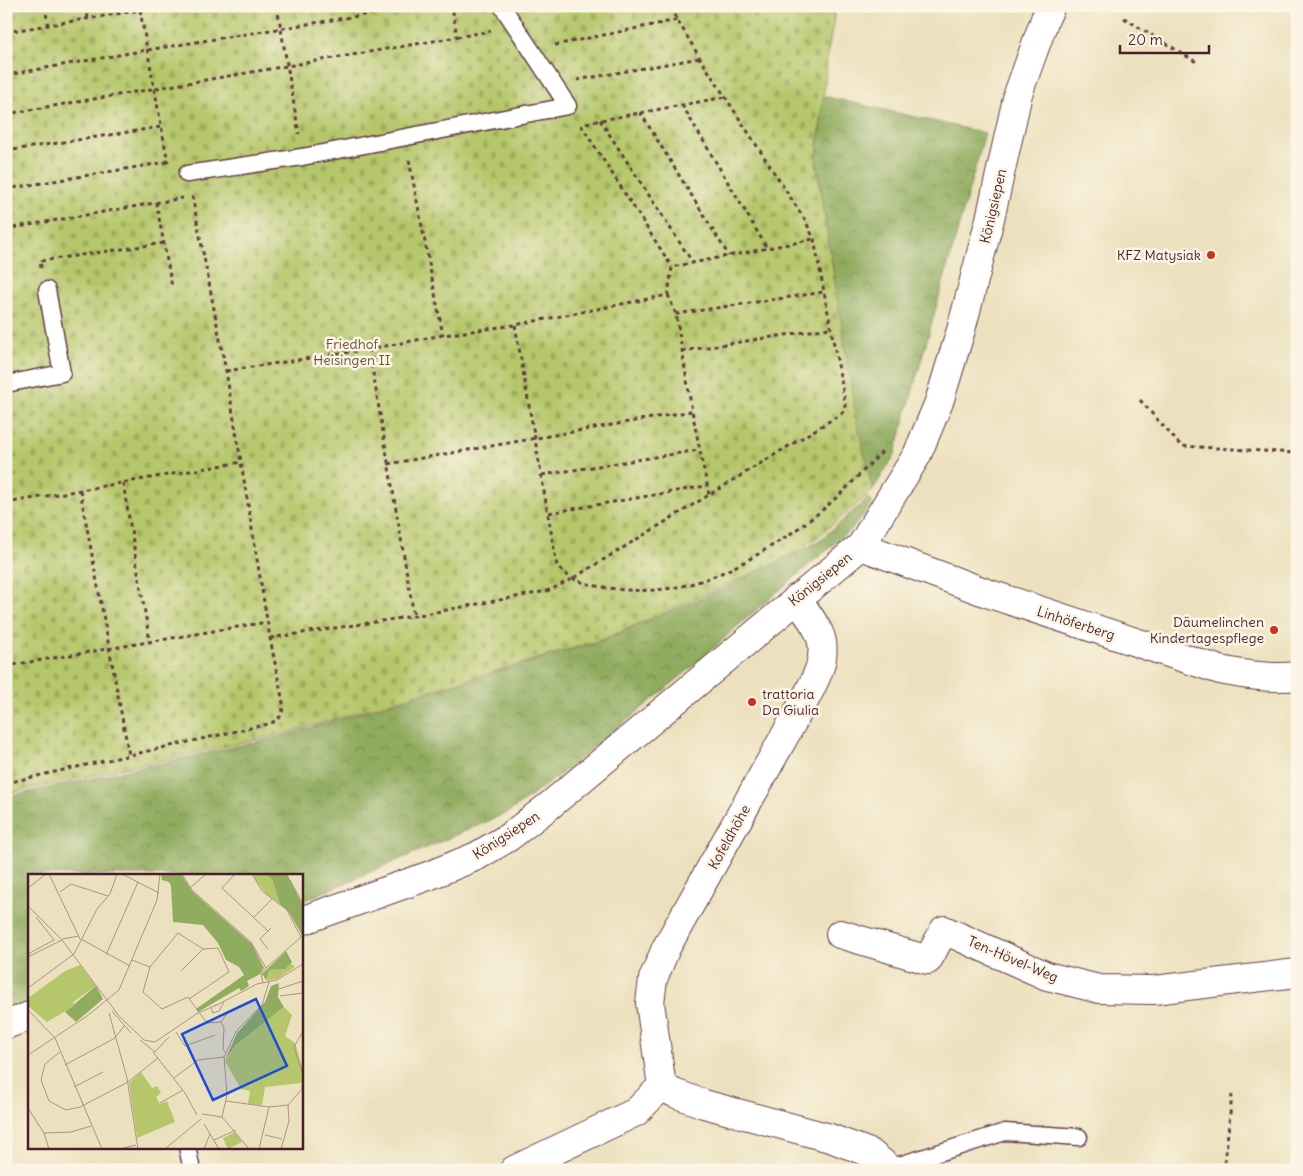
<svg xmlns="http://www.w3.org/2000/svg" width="1303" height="1176" viewBox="0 0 1303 1176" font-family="Delius,sans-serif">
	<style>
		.forest { fill: url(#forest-crowns); stroke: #6d6644 }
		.cemetery { fill: url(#cemetery-stones); stroke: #80734a }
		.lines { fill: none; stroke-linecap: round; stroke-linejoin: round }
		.lane-casing { stroke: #623c41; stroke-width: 19 }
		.street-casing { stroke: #623c41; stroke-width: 30 }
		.path { stroke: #623c41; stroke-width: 3; stroke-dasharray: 4 4; stroke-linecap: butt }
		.lane { stroke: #fff; stroke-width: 16 }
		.street { stroke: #fff; stroke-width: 28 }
		.poi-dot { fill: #c8321e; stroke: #fcf5e5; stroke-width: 2 }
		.labels { text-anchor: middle; stroke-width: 5; stroke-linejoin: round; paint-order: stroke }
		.street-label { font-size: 14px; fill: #4a1f2b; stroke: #fcf5e5 }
		.poi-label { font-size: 14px; fill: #4a1f2b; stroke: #fcf5e5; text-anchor: end }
		.park-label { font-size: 14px; fill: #6a513e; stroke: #fcf5e5 }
		.inset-road { fill: none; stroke: #ab9383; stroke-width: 1 }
		.view { fill: #1d4ed8; fill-opacity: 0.15; stroke: #1d4ed8; stroke-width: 2.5 }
		.inset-edge { fill: none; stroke: #4a1f2b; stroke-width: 2.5 }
	</style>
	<defs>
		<pattern id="forest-crowns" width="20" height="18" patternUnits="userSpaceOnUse" patternTransform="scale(1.25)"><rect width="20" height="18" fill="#90ac5e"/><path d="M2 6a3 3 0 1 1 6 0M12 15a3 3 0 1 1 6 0" fill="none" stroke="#788b4e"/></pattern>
		<pattern id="cemetery-stones" width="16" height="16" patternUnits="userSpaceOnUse" patternTransform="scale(1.25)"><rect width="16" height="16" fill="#b5c76a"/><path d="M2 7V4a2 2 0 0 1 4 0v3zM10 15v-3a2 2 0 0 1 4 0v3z" fill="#9daa5c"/></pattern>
	</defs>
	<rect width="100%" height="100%" fill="#fcf5e5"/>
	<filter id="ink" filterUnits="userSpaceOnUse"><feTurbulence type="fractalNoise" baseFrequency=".02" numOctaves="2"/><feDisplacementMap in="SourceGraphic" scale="10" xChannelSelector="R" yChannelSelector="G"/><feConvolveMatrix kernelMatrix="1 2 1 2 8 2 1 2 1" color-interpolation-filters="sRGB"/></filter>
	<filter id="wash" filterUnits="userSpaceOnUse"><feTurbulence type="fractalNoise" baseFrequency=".0096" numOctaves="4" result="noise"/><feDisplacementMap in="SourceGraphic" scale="20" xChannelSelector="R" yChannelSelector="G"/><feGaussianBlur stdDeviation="1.12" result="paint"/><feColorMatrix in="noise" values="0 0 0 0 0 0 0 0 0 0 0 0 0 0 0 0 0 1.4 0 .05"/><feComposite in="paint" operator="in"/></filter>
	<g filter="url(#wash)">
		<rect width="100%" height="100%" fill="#ece1be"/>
		<g class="forest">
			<path d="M 823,96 L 985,133 L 895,454 L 873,490 L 855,417 L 817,162 Z"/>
			<path d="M 868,498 L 873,503 L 853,528 L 751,614 L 697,663 L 566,770 L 509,812 L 301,902 L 301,875 L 29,875 L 29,1009 L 6,1017 L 6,797 L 280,737 L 604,640 L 720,590 L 818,542 Z"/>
		</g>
		<path class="cemetery" d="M 6,6 L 834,6 L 834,18 L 829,46 L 816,163 L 856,418 L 873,491 L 814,540 L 776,563 L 604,639 L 284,734 L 6,794 Z"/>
	</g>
	<g filter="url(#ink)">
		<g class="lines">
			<defs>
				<g id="lane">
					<path d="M 187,174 L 302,157 L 568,106 L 502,6"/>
					<path d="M 6,384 L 62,373 L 47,290"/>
					<path d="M 187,1147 L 192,1170"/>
					<path d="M 890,1168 L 1005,1132 L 1079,1137"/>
				</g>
				<g id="street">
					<path d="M 861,546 L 987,593 L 1220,670 C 1246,675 1271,679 1297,676"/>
					<path d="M 301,921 L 428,876 L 477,856 L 509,837 L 549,806 L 861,546 L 886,505 L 917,455 L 939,402 L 961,330 L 990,219 L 1018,94 L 1045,19 L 1051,6"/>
					<path d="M 840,934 L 928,960 L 944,930 L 1047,976 L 1099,989 L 1154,990 L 1297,973"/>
					<path d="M 6,1025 L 29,1016"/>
					<path d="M 662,1086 L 650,1003 L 653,979 L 666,948 L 802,705 C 813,684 829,659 820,635 C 815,622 804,610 797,598"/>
					<path d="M 662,1086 L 674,1093 L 704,1104 L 830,1138 L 870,1153 L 891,1170"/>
					<path d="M 514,1170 L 636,1112 L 662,1086"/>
				</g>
			</defs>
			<use href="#lane" class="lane-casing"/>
			<use href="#street" class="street-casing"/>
			<g class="path">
				<path d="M 45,6 L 48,25"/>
				<path d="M 86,6 L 88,18"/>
				<path d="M 123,6 L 124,13"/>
				<path d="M 277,6 L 299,134"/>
				<path d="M 140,10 L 168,163"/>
				<path d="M 533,10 L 557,6"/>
				<path d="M 1124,18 L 1153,36"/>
				<path d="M 6,32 L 165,6"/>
				<path d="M 457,37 L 491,31"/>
				<path d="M 1165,43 L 1198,63"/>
				<path d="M 555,45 L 677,20"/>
				<path d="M 6,75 L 147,50 L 419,6"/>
				<path d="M 577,80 L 700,58"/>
				<path d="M 682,105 L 767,248"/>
				<path d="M 640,112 L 729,256"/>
				<path d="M 6,114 L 457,37 L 452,6"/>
				<path d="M 600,120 L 693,263"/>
				<path d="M 586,123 L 725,97"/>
				<path d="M 581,125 L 672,267"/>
				<path d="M 6,151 L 161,127"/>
				<path d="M 409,160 L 443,335"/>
				<path d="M 6,189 L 167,162"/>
				<path d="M 156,202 L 172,287"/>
				<path d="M 6,229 L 183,198"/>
				<path d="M 41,268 L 40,261 L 164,243"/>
				<path d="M 668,295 L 676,314 L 692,411 L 709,495"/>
				<path d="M 676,314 L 824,292"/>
				<path d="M 515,325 L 557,566 C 571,583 595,586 616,589 C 677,596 722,577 773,545 C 792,533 811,520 828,505 C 848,488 866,467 885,449"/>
				<path d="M 369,349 L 414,616"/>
				<path d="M 682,351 L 830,328"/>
				<path d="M 226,371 L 369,349 L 443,335 L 515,325 L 668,295 L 672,267 L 814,239"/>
				<path d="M 1140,400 L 1181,446 L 1297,453"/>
				<path d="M 388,464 L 692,411"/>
				<path d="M 542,475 L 699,450"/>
				<path d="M 123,483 L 150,642"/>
				<path d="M 80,490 L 129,755"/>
				<path d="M 6,503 L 242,462"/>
				<path d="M 549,513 L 706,486"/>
				<path d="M 270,638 L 414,616 L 537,593 L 550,590 L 572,579 L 841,414 L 845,409 L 845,402 L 814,239 L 805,220 L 700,58 L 669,6"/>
				<path d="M 6,666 L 267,622"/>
				<path d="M 6,783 L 268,724 C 280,720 283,716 283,703 L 270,638 L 226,371 L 192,195"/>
				<path d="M 1224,1170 L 1232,1095"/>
			</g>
			<use href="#lane" class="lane"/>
			<use href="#street" class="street"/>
		</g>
	</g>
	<g class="poi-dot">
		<circle cx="1211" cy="255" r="5"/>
		<circle cx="1274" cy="630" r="5"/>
		<circle cx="752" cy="702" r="5"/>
	</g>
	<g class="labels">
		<g class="street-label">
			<text transform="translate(993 206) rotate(-77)" y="5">Königsiepen</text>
			<text transform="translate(820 579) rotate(-39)" y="5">Königsiepen</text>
			<text transform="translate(1076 623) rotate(18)" y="5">Linhöferberg</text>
			<text transform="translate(506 835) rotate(-33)" y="5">Königsiepen</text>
			<text transform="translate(729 837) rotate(-61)" y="5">Kofeldhöhe</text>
			<text transform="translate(1013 959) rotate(23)" y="5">Ten-Hövel-Weg</text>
		</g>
		<g class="poi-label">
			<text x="1201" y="260">KFZ Matysiak</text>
			<text x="1264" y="627">Däumelinchen<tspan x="1264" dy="16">Kindertagespflege</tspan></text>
			<text x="762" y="699" text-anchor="start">trattoria<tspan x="762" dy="16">Da Giulia</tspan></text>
		</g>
		<g class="park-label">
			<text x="352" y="349">Friedhof<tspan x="352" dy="16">Heisingen II</tspan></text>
		</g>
	</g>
	<g transform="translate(28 874)">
		<rect width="275" height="275" fill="#ece1be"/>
		<path d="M 229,0 L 237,0 L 244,5 L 252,30 L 237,19 L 225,2 ZM 261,88 L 267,93 L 249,105 L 238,107 L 237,100 L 241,96 L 256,95 Z" fill="#b5c76a"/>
		<path d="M 133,0 L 153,0 L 164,17 L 224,70 L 236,94 L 232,100 L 219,107 L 221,112 L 213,117 L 211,114 L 170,138 L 168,135 L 216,101 L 211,93 L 198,86 L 190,69 L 175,51 L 145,48 L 143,12 L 141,8 L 134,6 ZM 237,0 L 259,0 L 275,32 L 275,63 L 261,38 L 252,30 L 244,5 ZM 258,77 L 264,88 L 257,95 L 241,96 L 238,106 L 234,100 ZM 251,109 L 250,123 L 256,133 L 208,171 L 197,186 L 209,159 L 237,128 L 243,112 ZM 68,112 L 75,125 L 48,148 L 37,138 Z" fill="#90ac5e"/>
		<path d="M 256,133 L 264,141 L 257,162 L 267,169 L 275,196 L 274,209 L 237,213 L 234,231 L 220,230 L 222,217 L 213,215 L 197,187 L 208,171 ZM 113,198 L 124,214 L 129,212 L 133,219 L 128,223 L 132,230 L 139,227 L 147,248 L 109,264 L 101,209 Z" fill="#b5c76a"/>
		<path d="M 52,91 L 68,112 L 45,128 L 46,132 L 19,148 L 0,132 L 0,124 L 37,97 ZM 207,258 L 214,268 L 200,275 L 195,264 Z" fill="#b5c76a"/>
		<path d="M 53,96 L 64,111 L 56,117 L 45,102 ZM 35,102 L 48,111 L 48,122 L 24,141 L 12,140 L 6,124 Z" fill="#b5c76a"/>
		<path class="inset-road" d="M 21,0 L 52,65M 94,0 L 131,19M 154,0 L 164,16 L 223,68 L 238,94M 207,0 L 194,14 L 240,57M 224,0 L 234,17 L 259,36 L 273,63 L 238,94 L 233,100 L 235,109M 262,6 L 275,30M 0,14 L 18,0M 162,14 L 178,0M 32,18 L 43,10 L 80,22M 0,32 L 34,66 L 91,142 L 116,166 L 127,168 L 170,139 L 188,131M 226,43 L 244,25M 34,65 L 51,62M 53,65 L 102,92M 240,75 L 232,65 L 243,54M 0,80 L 26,66 L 8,43M 78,81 L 110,8M 0,83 L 34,66M 104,86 L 122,93M 122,93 L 150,59 L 175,75 L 190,74 L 201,98 L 161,125M 122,93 L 115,118 L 134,135 L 160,123 L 179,149 L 193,148 L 200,138 L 216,130M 153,97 L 175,75M 0,114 L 46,80 L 69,35 L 82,20 L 89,0M 252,122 L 275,119M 236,130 L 251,115 L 275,107M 187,132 L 229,110 L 249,106 L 275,90M 183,134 L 185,139 L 191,137 L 196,128M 0,136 L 27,164 L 74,275M 84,137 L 103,159M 81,139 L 99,204 L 110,275M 193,148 L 196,154 L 195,175 L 198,179M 275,157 L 266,173 L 275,201M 148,158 L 157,172 L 187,161M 112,166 L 127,178 L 141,163M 32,178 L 17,190 L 13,206 L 21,227 L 38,236 L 52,233 L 100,208 L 130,184M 125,178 L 157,219 L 169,241M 0,181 L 59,142 L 91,116 L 129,26 L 132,0M 37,191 L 87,164 L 96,152M 146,204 L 170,186 L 196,183M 46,213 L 75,198M 198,227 L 241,233 L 260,231M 132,229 L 155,216M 0,234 L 16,259 L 21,275M 174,240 L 194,243 L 221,275M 194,243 L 199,221 L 196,183 L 209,156 L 234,131 L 241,108M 176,250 L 191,275M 16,259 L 43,258 L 63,252M 237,261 L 254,265M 186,266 L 208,256M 92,275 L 108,271M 137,275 L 173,245M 176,275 L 182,260M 231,275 L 241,233M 253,275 L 261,247 L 260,231 L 274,215 L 275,203"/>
		<path class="view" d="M 228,125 L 259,192 L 185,226 L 154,160 Z"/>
		<rect width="275" height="275" class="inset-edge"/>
	</g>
	<rect width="1303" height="1176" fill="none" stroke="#fcf5e5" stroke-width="25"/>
	<path d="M1120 45v8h89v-8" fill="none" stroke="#4a1f2b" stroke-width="2.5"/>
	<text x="1128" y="45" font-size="15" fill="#4a1f2b" stroke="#fcf5e5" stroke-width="4" paint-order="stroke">20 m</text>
</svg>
